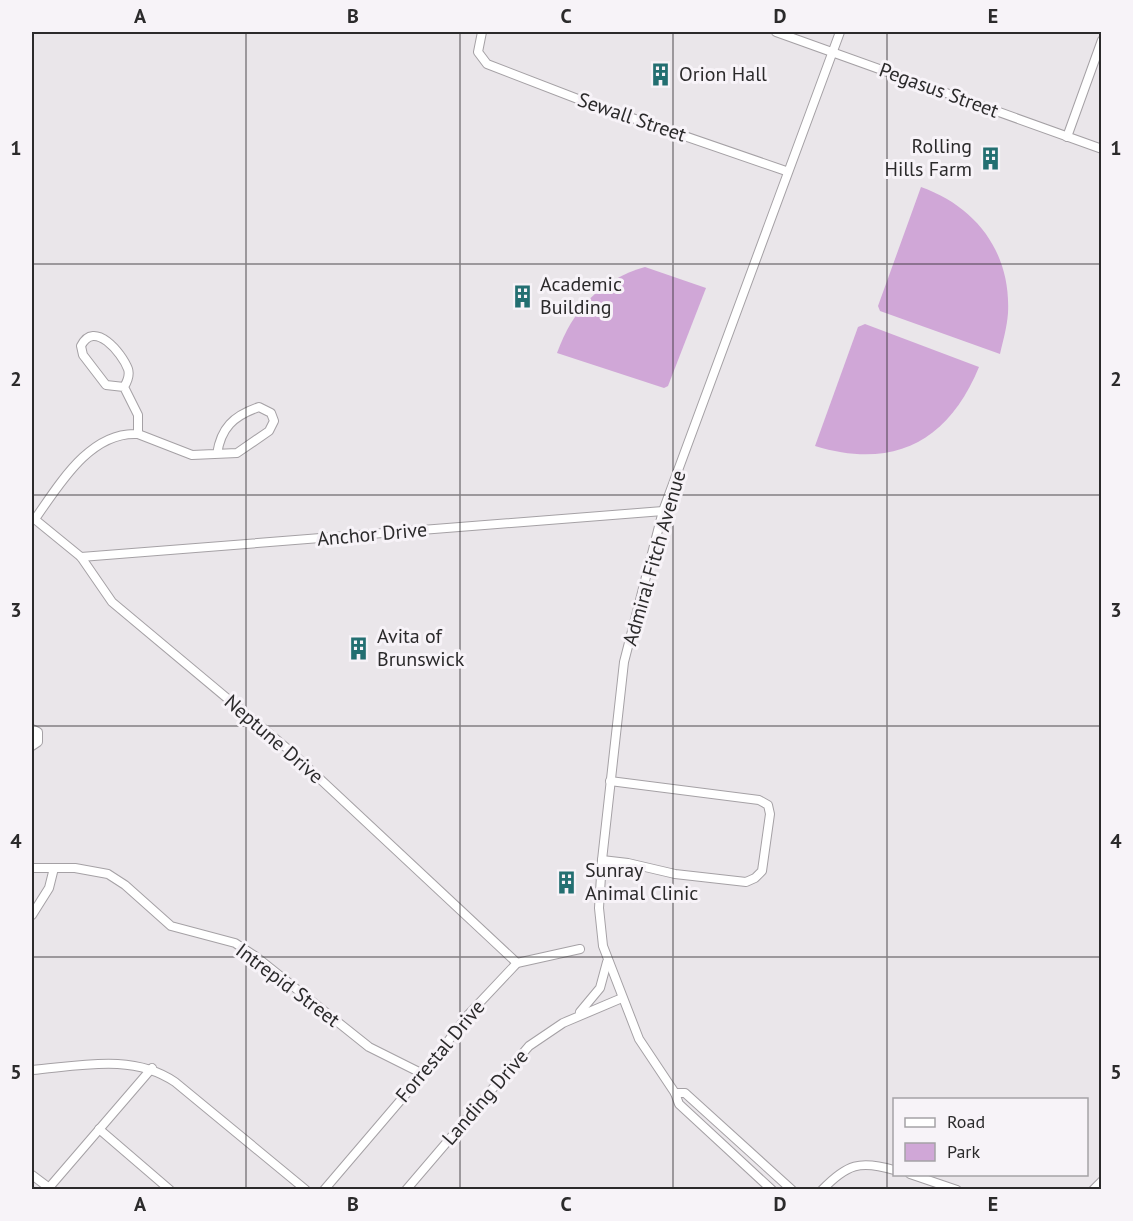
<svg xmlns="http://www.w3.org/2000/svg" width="1133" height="1221" viewBox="0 0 1133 1221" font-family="'PT Sans',sans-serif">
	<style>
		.green { fill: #d0a7d7 }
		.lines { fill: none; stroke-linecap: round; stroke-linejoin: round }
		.minor-casing { stroke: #a5a1a5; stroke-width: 10 }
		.minor { stroke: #fff; stroke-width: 8 }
		.grid { fill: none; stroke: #2b2a2b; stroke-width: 1.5; stroke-opacity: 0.55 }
		.labels { text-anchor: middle; stroke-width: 6; stroke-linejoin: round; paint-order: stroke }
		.poi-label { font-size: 20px; fill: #2b2a2b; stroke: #f7f3f8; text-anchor: start }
		.street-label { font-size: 20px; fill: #2b2a2b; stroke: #f7f3f8 }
		.neatline { fill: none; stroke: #2b2a2b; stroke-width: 2 }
		.grid-label { font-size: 20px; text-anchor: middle; font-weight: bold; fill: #2b2a2b }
	</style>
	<rect width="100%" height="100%" fill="#eae6ea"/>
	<g class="green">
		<path d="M 921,187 C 977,207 1011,253 1008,313 C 1007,327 1003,341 1000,354 L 880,311 L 878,306 Z"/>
		<path d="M 645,267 L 706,288 L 668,386 L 664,388 L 557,353 C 573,309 600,280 645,267 Z"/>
		<path d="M 865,324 L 979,367 C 948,442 893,470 815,446 L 858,327 Z"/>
	</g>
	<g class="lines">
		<defs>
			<g id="minor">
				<path d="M 482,32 L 478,52 L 487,64 L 583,101 L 786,171"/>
				<path d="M 776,32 L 1102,149"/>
				<path d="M 1067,137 L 1102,40"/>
				<path d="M 138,434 L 192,455 L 237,453 L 269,431 L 274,421 L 271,413 L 259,407 C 233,416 221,428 217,454"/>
				<path d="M 32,517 L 81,557 L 112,602 L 289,750 L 517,963"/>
				<path d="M 35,519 C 59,485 90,431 138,434 L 138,415 L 124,387 L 106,385 L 83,355 L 81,346 C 94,319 122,353 128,369 C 130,375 127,382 124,387"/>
				<path d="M 81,557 L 663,511"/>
				<path d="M 32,729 L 38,732 L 38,742 L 32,746"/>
				<path d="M 602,860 L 628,863 L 675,874 L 746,882 L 755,878 L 762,871 L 770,814 L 768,805 L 759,800 L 610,781"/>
				<path d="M 32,868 L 75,868 L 108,874 L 125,885 L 171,926 L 235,943 L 255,956 L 369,1047 L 423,1074"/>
				<path d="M 32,915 L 49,888 L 54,868"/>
				<path d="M 580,1012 L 600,988 L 607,962"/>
				<path d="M 32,1070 C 79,1066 133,1053 175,1082 L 306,1190"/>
				<path d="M 675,1093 L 685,1093 L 792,1190"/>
				<path d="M 99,1129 L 170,1190"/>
				<path d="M 910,1174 L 957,1190"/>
				<path d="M 32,1175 L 48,1187"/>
				<path d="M 47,1190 L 152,1068"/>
				<path d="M 324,1190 L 423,1074 L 468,1015 L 517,963 L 580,949"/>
				<path d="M 406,1190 L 529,1046 L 563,1023 L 622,998"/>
				<path d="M 772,1190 L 679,1104 L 675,1093 L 639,1039 L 603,946 L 599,908 L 602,860 L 624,662 L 663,511 L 840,32"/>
				<path d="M 822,1190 C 847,1164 860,1160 894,1170"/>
				<path d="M 1093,1190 L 1102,1181"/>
			</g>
		</defs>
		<use href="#minor" class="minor-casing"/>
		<use href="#minor" class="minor"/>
	</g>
	<path class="grid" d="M 246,32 L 246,1190M 460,32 L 460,1190M 673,32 L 673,1190M 887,32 L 887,1190M 32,264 L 1102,264M 32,495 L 1102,495M 32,726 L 1102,726M 32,957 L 1102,957"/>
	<defs>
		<symbol id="building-bare" viewBox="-9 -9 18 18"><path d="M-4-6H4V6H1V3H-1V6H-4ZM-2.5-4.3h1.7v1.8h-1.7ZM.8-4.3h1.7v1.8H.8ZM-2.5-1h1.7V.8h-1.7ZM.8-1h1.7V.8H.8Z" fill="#236f71" stroke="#f7f3f8" stroke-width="2.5" paint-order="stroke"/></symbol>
	</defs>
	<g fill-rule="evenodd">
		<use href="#building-bare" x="644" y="58" width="33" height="33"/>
		<use href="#building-bare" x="974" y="142" width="33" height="33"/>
		<use href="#building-bare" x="506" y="280" width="33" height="33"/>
		<use href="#building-bare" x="342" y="632" width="33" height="33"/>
		<use href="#building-bare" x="550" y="866" width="33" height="33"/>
	</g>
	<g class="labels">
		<g class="poi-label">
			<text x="679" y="81">Orion Hall</text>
			<text x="972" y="153" text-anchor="end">Rolling<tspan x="972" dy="23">Hills Farm</tspan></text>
			<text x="540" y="291">Academic<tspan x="540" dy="23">Building</tspan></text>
			<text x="377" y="643">Avita of<tspan x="377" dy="23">Brunswick</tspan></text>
			<text x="585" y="877">Sunray<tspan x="585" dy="23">Animal Clinic</tspan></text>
		</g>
		<g class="street-label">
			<text transform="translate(939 90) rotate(20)" y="7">Pegasus Street</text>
			<text transform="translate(632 117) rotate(19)" y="7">Sewall Street</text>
			<text transform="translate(372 534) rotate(-5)" y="7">Anchor Drive</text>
			<text transform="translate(654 558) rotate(-74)" y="7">Admiral Fitch Avenue</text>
			<text transform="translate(274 739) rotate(41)" y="7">Neptune Drive</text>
			<text transform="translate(288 985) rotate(37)" y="7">Intrepid Street</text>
			<text transform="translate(440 1051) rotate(-50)" y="7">Forrestal Drive</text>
			<text transform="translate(485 1097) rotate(-49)" y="7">Landing Drive</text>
		</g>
	</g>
	<rect width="1133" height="1221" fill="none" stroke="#f7f3f8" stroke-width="66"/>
	<rect x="893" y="1098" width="195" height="78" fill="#f7f3f8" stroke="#a5a3a6" stroke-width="1.5"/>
	<rect x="905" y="1118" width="30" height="9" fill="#ffffff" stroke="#a5a3a6" stroke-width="1.5"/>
	<text x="947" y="1128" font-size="18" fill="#2b2a2b">Road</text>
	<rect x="905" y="1143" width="30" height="18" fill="#d0a7d7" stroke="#a5a3a6" stroke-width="1.5"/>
	<text x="947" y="1158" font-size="18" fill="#2b2a2b">Park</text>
	<rect x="33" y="33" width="1067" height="1155" class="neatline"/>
	<g class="grid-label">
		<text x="140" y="23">A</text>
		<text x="353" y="23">B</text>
		<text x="566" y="23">C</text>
		<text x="780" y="23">D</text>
		<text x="993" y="23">E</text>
		<text x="16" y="155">1</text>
		<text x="1116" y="155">1</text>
		<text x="16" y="386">2</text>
		<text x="1116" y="386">2</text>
		<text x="16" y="617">3</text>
		<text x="1116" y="617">3</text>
		<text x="16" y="848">4</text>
		<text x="1116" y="848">4</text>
		<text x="16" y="1079">5</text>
		<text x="1116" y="1079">5</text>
		<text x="140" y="1211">A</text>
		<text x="353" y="1211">B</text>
		<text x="566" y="1211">C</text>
		<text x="780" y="1211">D</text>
		<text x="993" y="1211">E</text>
	</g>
</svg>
